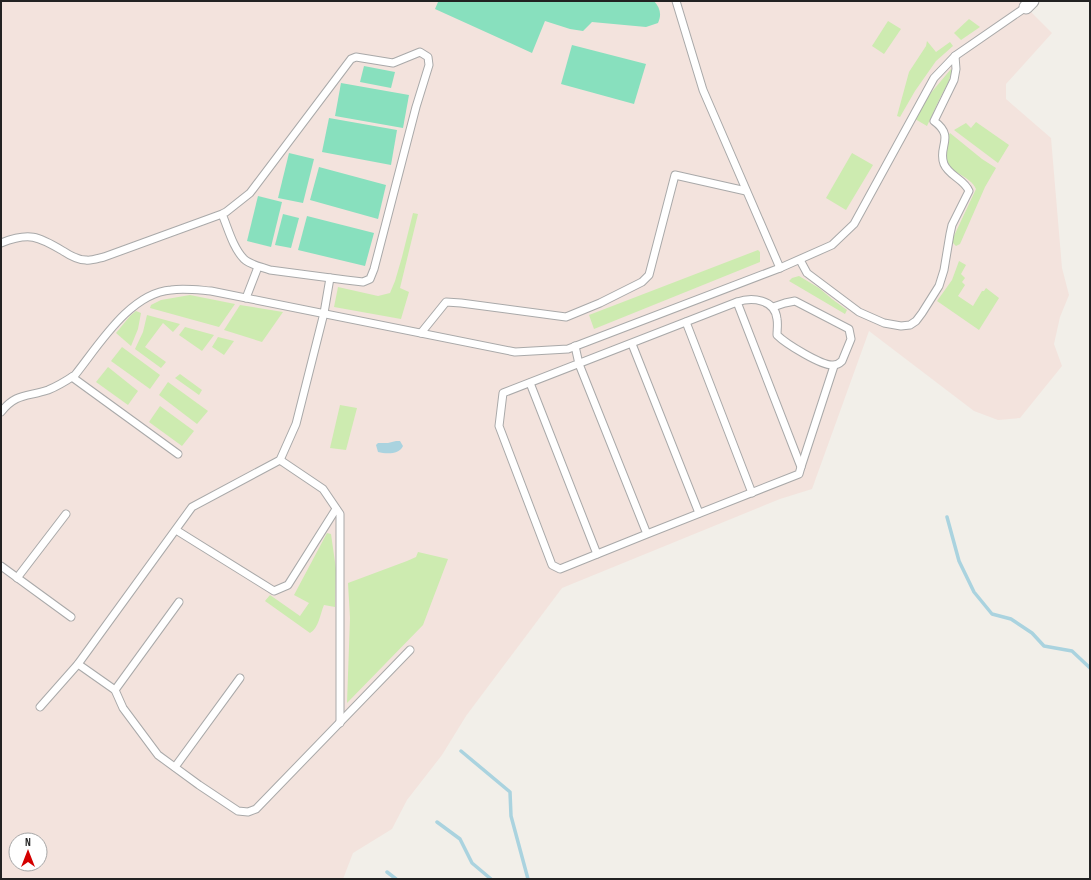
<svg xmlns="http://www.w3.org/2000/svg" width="1091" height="880" viewBox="0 0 1091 880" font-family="'Sofia Sans Condensed',sans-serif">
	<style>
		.military { fill: #f3e3dd; fill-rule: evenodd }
		.grass { fill: #cdebb0 }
		.pitch { fill: #88e0be }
		.water { fill: #aad3df }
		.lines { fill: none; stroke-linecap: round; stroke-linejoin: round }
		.stream { stroke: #aad3df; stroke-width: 3.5 }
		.lane-casing { stroke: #a9a9a9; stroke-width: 9 }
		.street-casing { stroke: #a9a9a9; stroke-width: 15 }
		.lane { stroke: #fff; stroke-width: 7 }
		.street { stroke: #fff; stroke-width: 13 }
	</style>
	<rect width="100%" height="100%" fill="#f2efe9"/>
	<path class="military" d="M 1,1 L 1020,1 L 1052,33 L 1006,84 L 1006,99 L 1051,138 L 1062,268 L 1069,295 L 1060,317 L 1054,344 L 1062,366 L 1020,418 L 998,420 L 974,411 L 869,331 L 812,489 L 780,499 L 562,588 L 466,716 L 442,755 L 407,800 L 392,829 L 353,853 L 343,879 L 1,879 ZM 16,840 L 40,840 L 40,864 L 16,864 Z"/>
	<g class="grass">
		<path d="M 969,19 L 980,27 L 961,40 L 954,33 Z"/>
		<path d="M 888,21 L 901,29 L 884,54 L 872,46 Z"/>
		<path d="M 927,41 L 936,52 L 950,42 L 953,46 L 936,61 L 915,91 L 900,117 L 897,116 L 909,72 L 926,46 Z"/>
		<path d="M 951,69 L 952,71 L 948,83 L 940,98 L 927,126 L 915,119 L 930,94 Z"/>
		<path d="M 976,122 L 1009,145 L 998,163 L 954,130 L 966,123 L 971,128 Z"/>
		<path d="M 950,133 L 982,159 L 996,168 L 985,187 L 960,244 L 956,246 L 953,243 L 953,238 L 976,189 C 971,176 948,172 946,161 C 945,156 947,141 948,136 Z"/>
		<path d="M 852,153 L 873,165 L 846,210 L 826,198 Z"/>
		<path d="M 413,213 L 418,214 L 400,288 L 409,292 L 401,319 L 334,307 L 338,287 L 378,296 L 390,293 L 395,281 L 402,257 Z"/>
		<path d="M 758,250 L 760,252 L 760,262 L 594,329 L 589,315 Z"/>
		<path d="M 959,261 L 966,265 L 961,274 L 965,278 L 962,282 L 965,285 L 958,296 L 973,306 L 982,291 L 984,291 L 986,288 L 999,298 L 979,330 L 937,301 L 952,280 Z"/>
		<path d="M 799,276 L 819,288 L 832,299 L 847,310 L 845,314 L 789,281 L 792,278 Z"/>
		<path d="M 190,295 L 235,304 L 219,327 L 150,308 L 151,305 L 161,300 Z"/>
		<path d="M 240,305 L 283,312 L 262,342 L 224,330 Z"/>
		<path d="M 136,311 L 141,313 L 138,329 L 131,346 L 116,333 L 130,316 Z"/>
		<path d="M 147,315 L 180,324 L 173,332 L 163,323 L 145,347 L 166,362 L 161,368 L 135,349 L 143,332 Z"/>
		<path d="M 185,327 L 214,335 L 202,351 L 179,335 Z"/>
		<path d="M 218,337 L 234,341 L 224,355 L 212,347 Z"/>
		<path d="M 122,347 L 160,375 L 150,389 L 111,361 Z"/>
		<path d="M 108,367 L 138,391 L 128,405 L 96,382 Z"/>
		<path d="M 180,374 L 202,390 L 199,395 L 175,378 Z"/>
		<path d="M 168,382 L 208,411 L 197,424 L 159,395 Z"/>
		<path d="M 340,405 L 357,408 L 346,450 L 330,448 Z"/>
		<path d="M 160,406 L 194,431 L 182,446 L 149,422 Z"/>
		<path d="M 327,533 L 331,534 L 336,569 L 335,607 L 324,605 C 320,614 319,628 310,633 L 265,601 L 270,595 L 300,616 L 309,603 L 294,595 Z"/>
		<path d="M 418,552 L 448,559 L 423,625 L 347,703 L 350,618 L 348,583 L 407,561 L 416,557 Z"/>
	</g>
	<g class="pitch">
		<path d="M 435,1 L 654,1 C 660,8 662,14 658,23 L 646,27 L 592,22 L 583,31 L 570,29 L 545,21 L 532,53 L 435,9 L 438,2 Z"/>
		<path d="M 572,45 L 646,64 L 634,104 L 561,84 Z"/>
		<path d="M 364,66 L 395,72 L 391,88 L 360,82 Z"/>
		<path d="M 341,83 L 409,95 L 403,128 L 335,116 Z"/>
		<path d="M 329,118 L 397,130 L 391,165 L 322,152 Z"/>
		<path d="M 289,153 L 314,159 L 303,203 L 278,198 Z"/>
		<path d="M 319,167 L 386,185 L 378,219 L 310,200 Z"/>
		<path d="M 258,196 L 282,202 L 271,247 L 247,241 Z"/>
		<path d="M 283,214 L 299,218 L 291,248 L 275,245 Z"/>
		<path d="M 307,216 L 374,233 L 365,266 L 298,250 Z"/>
	</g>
	<path class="water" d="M 396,441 L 400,441 L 403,446 C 399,455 386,454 378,452 L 376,445 L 378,443 L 388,443 Z"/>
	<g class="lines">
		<g class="stream">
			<path d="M 947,517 L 959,561 L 974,592 L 992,614 L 1011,619 L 1032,633 L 1044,646 L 1072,651 L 1090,668"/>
			<path d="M 461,751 L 510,792 L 511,816 L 528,879"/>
			<path d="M 437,822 L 460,839 L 472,863 L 491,879"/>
			<path d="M 387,872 L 396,879"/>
		</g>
		<defs>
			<g id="lane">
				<path d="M 676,1 L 703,90 L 780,268"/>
				<path d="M 1,243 C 29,232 38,236 63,251 C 69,255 78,260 86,260 C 91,261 99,258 104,257 L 222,214 L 226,212 L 250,193 L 351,59 L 356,57 L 393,63 L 420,52 L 428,57 L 429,65 L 416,107 L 374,269 L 370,279 L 363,282 L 346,280 L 270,270 C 262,267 250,265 244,259 C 233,248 228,228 222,214"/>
				<path d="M 800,260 L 807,273 L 859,312 L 884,323 L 901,326 L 910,325 L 916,321 L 922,313 L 939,286 L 944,270 L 950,234 L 952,225 L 969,191 C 964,179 949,176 944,164 C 937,147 956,137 934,121 L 954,80 L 956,69 L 955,56"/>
				<path d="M 246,298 L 258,267"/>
				<path d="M 737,302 C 752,297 775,299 777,319 C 778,324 777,330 777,335 C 786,344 822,366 833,365 C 836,365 840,363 842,361 L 851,339 L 849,329 L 795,301 L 785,303 L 773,307"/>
				<path d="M 686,322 L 752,493"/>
				<path d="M 421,333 L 446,302 L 461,303 L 566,317 L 600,303 L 642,282 L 649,275 L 675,175 L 746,191"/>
				<path d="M 632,344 L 699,513"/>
				<path d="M 575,346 L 579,364 L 647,534 L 799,474 L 801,467 L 737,302 L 503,393 L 499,426 L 552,565 L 560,569 L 647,534"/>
				<path d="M 72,377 L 178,454"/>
				<path d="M 530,383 L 597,554"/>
				<path d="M 1,412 C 16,393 27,397 48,390 C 58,386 66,381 75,375 C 99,345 130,293 171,290 C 184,288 198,290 211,291 L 515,352 L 568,349 L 780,268 L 832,245 L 854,224 L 934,78 L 955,56 L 1026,7"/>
				<path d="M 280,460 L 323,489 L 340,514 L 340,723"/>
				<path d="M 801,467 L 834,366"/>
				<path d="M 176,530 L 274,591 L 288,585 L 336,509"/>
				<path d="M 1,566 L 71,617"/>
				<path d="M 17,578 L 66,514"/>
				<path d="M 78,664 L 115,690 L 123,708 L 158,755 L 199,785 L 238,811 L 248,812 L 256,809 L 410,650"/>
				<path d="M 115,690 L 179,602"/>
				<path d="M 40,707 L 78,664 L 192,507 L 280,460 L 296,424 L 324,313 L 330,278"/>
				<path d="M 175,767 L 240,678"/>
			</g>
			<path id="street" d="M 1026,7 L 1032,1"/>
		</defs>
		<use href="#lane" class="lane-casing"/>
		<use href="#street" class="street-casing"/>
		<use href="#lane" class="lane"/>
		<use href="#street" class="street"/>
	</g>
	<rect width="1091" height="880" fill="none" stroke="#222222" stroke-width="4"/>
	<g transform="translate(28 852)"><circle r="19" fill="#ffffff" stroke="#a7a7a7"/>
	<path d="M0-3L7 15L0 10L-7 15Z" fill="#d40000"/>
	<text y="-6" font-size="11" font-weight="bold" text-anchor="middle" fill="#222222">N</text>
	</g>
</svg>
